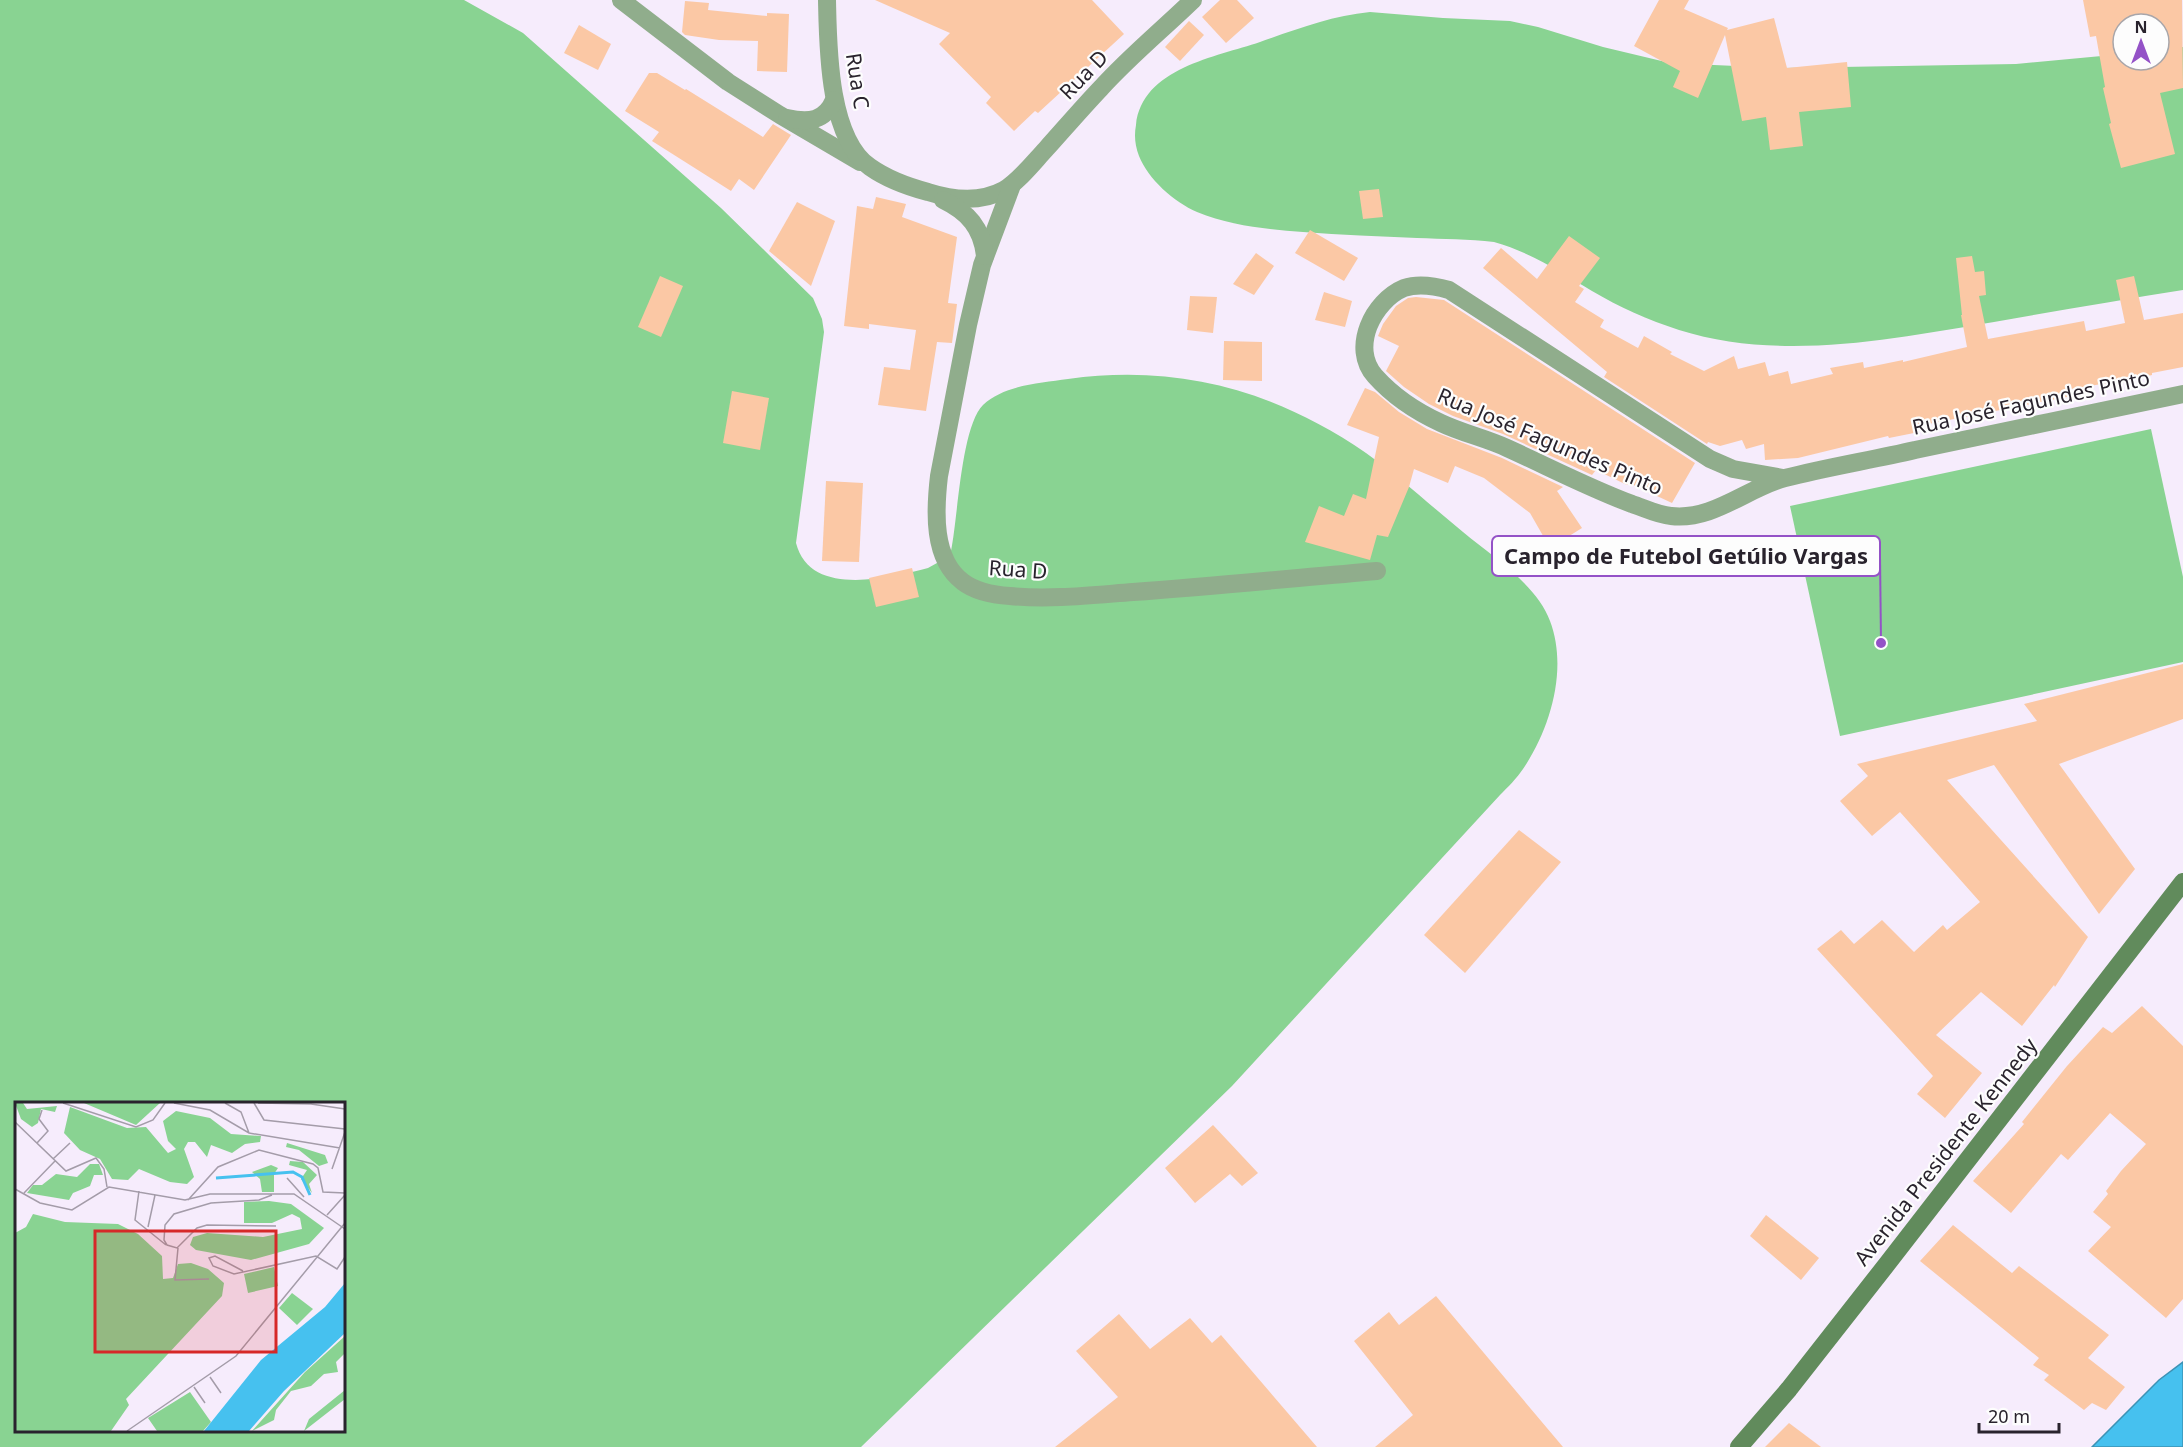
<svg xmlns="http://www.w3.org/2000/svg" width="2183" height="1447" viewBox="0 0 2183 1447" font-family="'Noto Sans',sans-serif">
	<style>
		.green { fill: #89d392; fill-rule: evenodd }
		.water { fill: #46c1ef; stroke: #3d92b5; stroke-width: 1.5 }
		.building { fill: #fbc8a5; fill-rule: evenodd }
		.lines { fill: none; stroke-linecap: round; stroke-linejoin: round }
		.street { stroke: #90ad8c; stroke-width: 18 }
		.secondary { stroke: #618b5c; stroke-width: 18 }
		.labels { text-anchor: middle; stroke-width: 4.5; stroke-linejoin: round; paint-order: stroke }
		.street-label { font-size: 21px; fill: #29232d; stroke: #fdfdfd }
		.inset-river { fill: none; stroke: #46c1ef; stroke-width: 3 }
		.inset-road { fill: none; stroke: #a49ca9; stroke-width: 1.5 }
		.view { fill: #d62828; fill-opacity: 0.15; stroke: #d62828; stroke-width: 3 }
		.inset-edge { fill: none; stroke: #29232d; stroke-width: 3 }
		.leader { fill: none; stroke: #9452c7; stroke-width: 2 }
		.callout-dot { fill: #9452c7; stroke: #fdfdfd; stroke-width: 2 }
		.callout { fill: #fdfdfd; stroke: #9452c7; stroke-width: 2 }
		.callout-label { font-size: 22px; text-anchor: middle; font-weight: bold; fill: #29232d }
	</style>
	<rect width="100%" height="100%" fill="#f6ecfc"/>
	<g class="green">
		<path d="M 0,0 L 464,0 L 523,33 L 721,208 L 813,298 L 822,319 L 824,332 L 796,543 C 810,598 888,578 928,568 L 937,563 L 951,551 C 958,517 961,427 983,405 C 1004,385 1040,383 1068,379 C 1178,364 1274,390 1366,453 C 1400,477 1431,506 1463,532 C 1492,556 1537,585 1550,621 C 1568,668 1551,728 1523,769 C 1517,778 1508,787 1500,795 L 1232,1086 L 861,1447 L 0,1447 ZM 16,1104 L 344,1104 L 344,1430 L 16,1430 Z"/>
		<path d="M 1370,12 L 1443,18 L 1510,21 L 1538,27 L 1603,47 L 1670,63 L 1782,68 L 2016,64 L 2123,54 L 2123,60 L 2159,60 L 2159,50 L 2183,47 L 2183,290 C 2120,300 2057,311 1994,322 C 1892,339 1780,362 1679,330 C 1648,320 1619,307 1592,291 C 1560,272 1530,252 1494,242 C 1469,239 1443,239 1417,238 C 1379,236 1341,235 1303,232 C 1267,229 1231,226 1197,212 C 1174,202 1148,179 1139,156 C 1135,145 1134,136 1136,125 C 1142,68 1216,57 1260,42 C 1297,29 1331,16 1370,12 Z"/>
		<path d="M 2151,429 L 2183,577 L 2183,662 L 1840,736 L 1790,506 Z"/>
	</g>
	<path class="water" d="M 2183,1362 L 2183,1447 L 2092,1447 L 2159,1380 Z"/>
	<g class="building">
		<path d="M 875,0 L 1092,0 L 1124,34 L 1038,113 L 1035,111 L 1014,131 L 986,103 L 991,97 L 939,44 L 950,33 Z"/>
		<path d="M 1220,0 L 1237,0 L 1254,18 L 1226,43 L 1202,17 Z"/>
		<path d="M 1659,0 L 1689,0 L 1684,9 L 1728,28 L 1727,30 L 1774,18 L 1787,68 L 1847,62 L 1851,107 L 1799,112 L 1803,146 L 1770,150 L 1766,117 L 1742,121 L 1725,35 L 1698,98 L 1673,87 L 1680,71 L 1634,46 Z"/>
		<path d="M 2083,0 L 2182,0 L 2183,88 L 2160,93 L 2175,154 L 2121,168 L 2109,124 L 2111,123 L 2103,88 L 2105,87 L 2096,36 L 2090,37 ZM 2123,24 L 2159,24 L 2159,60 L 2123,60 Z"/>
		<path d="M 685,1 L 709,3 L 708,10 L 767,16 L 767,13 L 789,14 L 787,72 L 757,71 L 758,41 L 719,40 L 685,35 L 682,32 Z"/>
		<path d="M 1189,21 L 1204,35 L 1180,61 L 1165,47 Z"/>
		<path d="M 579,25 L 611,44 L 598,70 L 564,53 Z"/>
		<path d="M 649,73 L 657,73 L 685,90 L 686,89 L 763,137 L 773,124 L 791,135 L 754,190 L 739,179 L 731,191 L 652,141 L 659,132 L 625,111 Z"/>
		<path d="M 1379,189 L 1383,217 L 1363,219 L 1359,191 Z"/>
		<path d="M 876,197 L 906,204 L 902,217 L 957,237 L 948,303 L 957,304 L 952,343 L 937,342 L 926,411 L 878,405 L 884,367 L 910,370 L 916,330 L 869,324 L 869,329 L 844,326 L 857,206 L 873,209 Z"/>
		<path d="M 797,202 L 835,221 L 811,286 L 769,251 Z"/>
		<path d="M 1310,230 L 1358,258 L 1344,281 L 1295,253 Z"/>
		<path d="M 1569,236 L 1600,258 L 1579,286 L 1584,289 L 1575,302 L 1604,320 L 1600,327 L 1638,348 L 1644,336 L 1672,352 L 1670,354 L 1704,371 L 1734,356 L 1738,369 L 1765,362 L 1769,376 L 1788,371 L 1791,384 L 1833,374 L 1830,368 L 1863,362 L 1864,368 L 1903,360 L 1903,362 L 1967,347 L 1961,315 L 1962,315 L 1956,258 L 1972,256 L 1975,272 L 1984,271 L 1986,295 L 1979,296 L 1988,339 L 2084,321 L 2086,331 L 2125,323 L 2116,280 L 2134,276 L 2144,320 L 2183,313 L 2183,367 L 2152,373 L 2152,375 L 2121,383 L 2120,381 L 2071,389 L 2072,396 L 1918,426 L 1919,432 L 1889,438 L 1888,436 L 1798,458 L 1765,460 L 1764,444 L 1746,449 L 1742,440 L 1720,446 L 1708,442 L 1707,444 L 1604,377 L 1607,372 L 1483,268 L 1501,248 L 1537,279 Z"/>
		<path d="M 1256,253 L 1274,266 L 1254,295 L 1233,284 Z"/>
		<path d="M 660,276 L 683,286 L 661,337 L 638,327 Z"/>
		<path d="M 1324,292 L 1352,301 L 1345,327 L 1315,320 Z"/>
		<path d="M 1190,296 L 1217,297 L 1213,333 L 1187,330 Z"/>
		<path d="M 1416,297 L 1444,300 L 1695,463 L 1672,503 L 1629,483 L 1627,485 L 1596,470 L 1592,475 L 1503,434 L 1453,416 L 1429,404 L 1404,387 L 1386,371 L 1399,346 L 1378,336 L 1383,324 L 1396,306 L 1408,298 Z"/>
		<path d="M 1224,341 L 1262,342 L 1262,381 L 1223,380 Z"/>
		<path d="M 1365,388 L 1375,392 L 1399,412 L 1427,429 L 1502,458 L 1563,487 L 1557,491 L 1582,528 L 1550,548 L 1530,513 L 1484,478 L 1455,466 L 1448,483 L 1414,469 L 1409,487 L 1388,537 L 1377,535 L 1370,560 L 1305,542 L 1319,506 L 1344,516 L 1353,494 L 1366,499 L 1379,437 L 1347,425 Z"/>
		<path d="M 732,391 L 769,398 L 760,450 L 723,443 Z"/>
		<path d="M 826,481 L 863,483 L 859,562 L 822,561 Z"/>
		<path d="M 912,568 L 919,597 L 876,607 L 869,578 Z"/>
		<path d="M 2183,664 L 2183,719 L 2059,764 L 2135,869 L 2099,914 L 1994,765 L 1947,780 L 2088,937 L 2055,987 L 2054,985 L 2022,1026 L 1981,992 L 1936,1035 L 1982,1073 L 1945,1118 L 1917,1094 L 1933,1076 L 1817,949 L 1841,930 L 1854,944 L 1882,920 L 1914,952 L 1943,925 L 1947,930 L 1980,902 L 1900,812 L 1872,836 L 1840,801 L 1868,776 L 1857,764 L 2037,721 L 2024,704 Z"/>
		<path d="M 1519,830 L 1561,862 L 1465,973 L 1424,935 Z"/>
		<path d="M 2142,1006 L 2183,1046 L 2183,1299 L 2166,1318 L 2088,1251 L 2111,1227 L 2093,1212 L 2108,1194 L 2106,1191 L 2121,1171 L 2146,1144 L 2110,1113 L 2068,1160 L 2061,1154 L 2011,1213 L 1973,1181 L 2024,1124 L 2022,1122 L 2067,1066 L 2103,1027 L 2112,1033 Z"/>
		<path d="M 1213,1125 L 1258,1173 L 1242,1186 L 1230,1174 L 1195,1203 L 1165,1168 Z"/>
		<path d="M 1766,1215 L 1819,1258 L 1801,1280 L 1750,1236 Z"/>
		<path d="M 1953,1225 L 2012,1273 L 2019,1266 L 2109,1335 L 2088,1358 L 2125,1387 L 2106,1410 L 2092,1403 L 2084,1410 L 2044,1380 L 2049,1375 L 2033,1365 L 2039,1358 L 1920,1261 Z"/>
		<path d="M 1436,1296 L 1563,1447 L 1375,1447 L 1413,1415 L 1354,1341 L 1389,1312 L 1399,1325 Z"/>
		<path d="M 1119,1314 L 1150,1349 L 1190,1318 L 1212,1343 L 1221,1335 L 1317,1447 L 1055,1447 L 1118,1397 L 1076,1351 Z"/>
		<path d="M 1789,1423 L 1821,1447 L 1765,1447 Z"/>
	</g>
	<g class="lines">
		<g class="street">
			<path d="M 621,0 L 728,82 L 780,115 L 860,162"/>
			<path d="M 827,0 C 828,46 828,138 870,167 C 887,179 909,187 928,192 C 953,200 980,203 1004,190 C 1020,180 1033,163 1046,149 C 1064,129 1082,108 1101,88 C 1129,57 1163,29 1193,0"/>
			<path d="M 787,118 C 809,123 825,121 834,100"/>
			<path d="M 1012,185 L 982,265 L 968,325 L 939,476 C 935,510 932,559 963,582 C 976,592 994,595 1010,596 C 1050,600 1093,595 1133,592 C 1214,586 1296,578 1377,571"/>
			<path d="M 943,200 C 968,212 982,228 985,256"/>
			<path d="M 1783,478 L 1733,469 L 1710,459 L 1449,290 C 1435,286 1419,283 1404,288 C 1373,301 1350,348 1375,376 C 1392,395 1417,412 1441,423 C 1462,433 1485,438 1507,448 C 1549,467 1589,488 1632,504 C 1644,508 1658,515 1671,516 C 1713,521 1747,488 1785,478 C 1828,467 1872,460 1915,450 C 2004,431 2094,413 2183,394"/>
		</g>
		<path class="secondary" d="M 1739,1447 L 1789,1389 L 1887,1264 L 2183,882"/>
	</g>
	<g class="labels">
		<g class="street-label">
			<text transform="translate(1084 75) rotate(-46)" y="7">Rua D</text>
			<text transform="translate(857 81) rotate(81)" y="7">Rua C</text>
			<text transform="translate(2031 403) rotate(-12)" y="7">Rua José Fagundes Pinto</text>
			<text transform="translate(1550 442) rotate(23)" y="7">Rua José Fagundes Pinto</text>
			<text transform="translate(1018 570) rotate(4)" y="7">Rua D</text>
			<text transform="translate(1946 1152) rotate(-52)" y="7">Avenida Presidente Kennedy</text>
		</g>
	</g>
	<g transform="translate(15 1102)">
		<rect width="330" height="330" fill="#f6ecfc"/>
		<path d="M 0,1 L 8,1 L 12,7 L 42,4 L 40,10 L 26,7 L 23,21 L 17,25 L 6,17 ZM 69,1 L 145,1 L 121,23 ZM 55,5 L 112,26 L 131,25 L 153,51 L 161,47 L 153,39 L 148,19 L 161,9 L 195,16 L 216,32 L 246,34 L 245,40 L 230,42 L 217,51 L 196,43 L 192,55 L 180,40 L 173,40 L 169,47 L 179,75 L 172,82 L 155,80 L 124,67 L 113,78 L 97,77 L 85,57 L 65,48 L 49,31 ZM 272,41 L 310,53 L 313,61 L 304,64 L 284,48 L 271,45 ZM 288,60 L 302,73 L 294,82 L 297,91 L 286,77 L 292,68 L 274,63 L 275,59 ZM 75,62 L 84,62 L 88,73 L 79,73 L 75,84 L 58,91 L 54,98 L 12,91 L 18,83 L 27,83 L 41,72 L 62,75 ZM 256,63 L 263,66 L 259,72 L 259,90 L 247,90 L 245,77 L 237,70 ZM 254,99 L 276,102 L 309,126 L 294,142 L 236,158 L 181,148 L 175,143 L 178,135 L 192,131 L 248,135 L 287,127 L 285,116 L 277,112 L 257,121 L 229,121 L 229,100 ZM 18,112 L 50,120 L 103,122 L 123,132 L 147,154 L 148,177 L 158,176 L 163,162 L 176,161 L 193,167 L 209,181 L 207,194 L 111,297 L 114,303 L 96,329 L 0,329 L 0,131 L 11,125 ZM 259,165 L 263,184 L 233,191 L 229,172 ZM 277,191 L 298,207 L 282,223 L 264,206 ZM 330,234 L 330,251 L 321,260 L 323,270 L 309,272 L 296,284 L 276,289 L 261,308 L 259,318 L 237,329 L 290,270 ZM 330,288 L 330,297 L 289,329 L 294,317 ZM 175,290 L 196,320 L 188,329 L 142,329 L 133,316 Z" fill="#89d392"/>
		<path d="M 330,181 L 330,231 L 269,289 L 234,329 L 189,329 L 246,258 L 310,205 Z" fill="#46c1ef"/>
		<path class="inset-river" d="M 201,76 L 278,70 L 287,75 L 295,93"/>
		<path class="inset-road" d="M 48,1 L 121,25 L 138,18 L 150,1M 159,1 L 195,8 L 234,31 L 325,46M 210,1 L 226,10 L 234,31M 239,1 L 249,18 L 330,27M 243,1 L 297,2M 296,2 L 330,7M 0,20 L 51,69 L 81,56 L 89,67 L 92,85M 22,41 L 33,29 L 24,17 L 27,8M 38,57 L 55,41M 317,67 L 330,30M 272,76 L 289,95M 0,87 L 25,101 L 57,108 L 94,85 L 170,98 L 195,92 L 279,92 L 330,127M 124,89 L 120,118 L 151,143M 9,91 L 40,59M 257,93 L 244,98 L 196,101 L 159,112 L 150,123 L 149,138 L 152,143 L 162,146 L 182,126 L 192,123 L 261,124M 173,98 L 203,65 L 244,48 L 298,62 L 303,66 L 308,90 L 330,91M 312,113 L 330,93M 133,125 L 140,93M 163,146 L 160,178 L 194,177M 228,169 L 200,154 L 194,156 L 198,164 L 219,172 L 301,154 L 322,167 L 330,155M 195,275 L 206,291M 179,285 L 190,301M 112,329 L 221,254 L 330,121"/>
		<path class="view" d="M 80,129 L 261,129 L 261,250 L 80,250 Z"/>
		<rect width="330" height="330" class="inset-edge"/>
	</g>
	<path class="leader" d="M1881 643L1880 556"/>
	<circle class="callout-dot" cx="1881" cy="643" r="6"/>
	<rect class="callout" x="1492" y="536" width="388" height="40" rx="6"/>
	<g class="callout-label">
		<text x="1686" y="564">Campo de Futebol Getúlio Vargas</text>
	</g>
	<g transform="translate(2141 42)"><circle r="28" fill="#fdfdfd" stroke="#a8a6aa" stroke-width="1.5"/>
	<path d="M0-4.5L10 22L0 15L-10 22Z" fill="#9452c7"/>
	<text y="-9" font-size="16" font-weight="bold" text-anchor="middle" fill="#29232d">N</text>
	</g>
	<path d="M1979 1423v9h80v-9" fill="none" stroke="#29232d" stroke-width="3"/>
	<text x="1988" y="1423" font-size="18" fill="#29232d" stroke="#fdfdfd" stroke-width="4.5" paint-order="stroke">20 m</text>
</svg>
